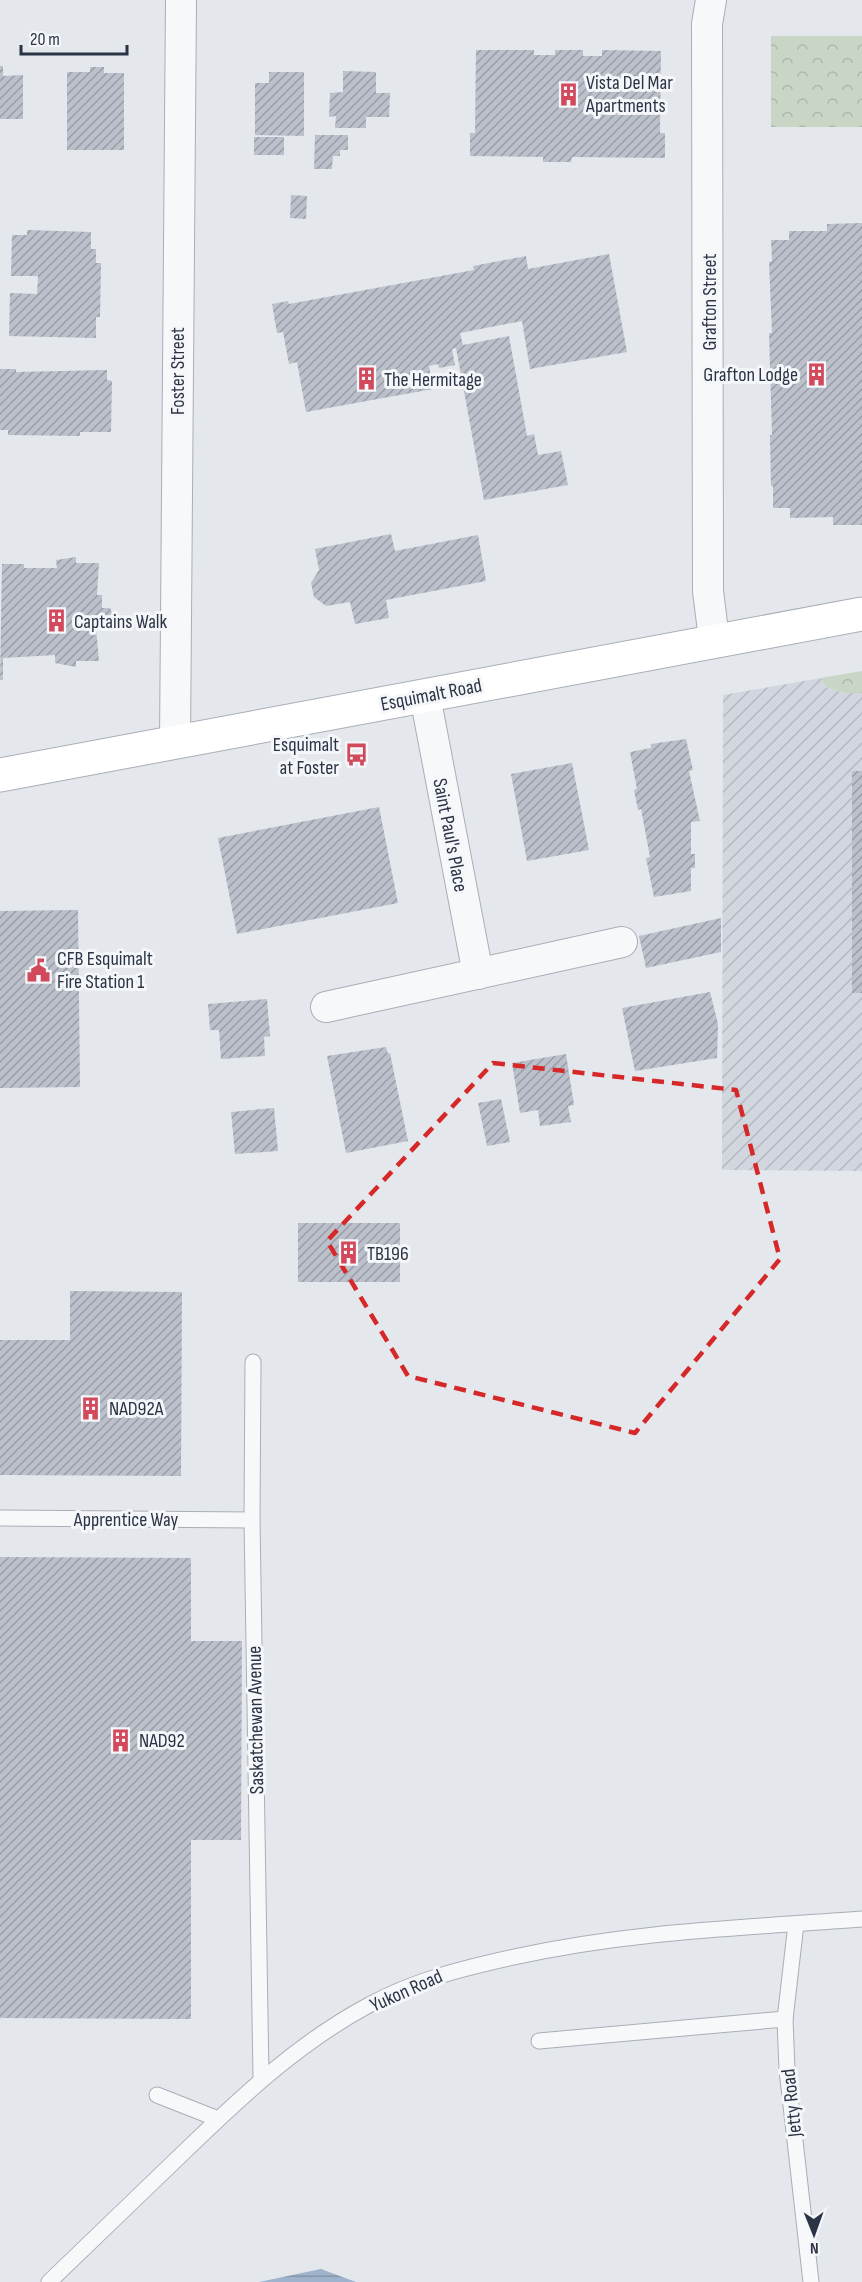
<svg xmlns="http://www.w3.org/2000/svg" width="862" height="2282" viewBox="0 0 862 2282" font-family="'Sofia Sans Condensed',sans-serif">
	<style>
		.industrial { fill: url(#industrial-furrows) }
		.park { fill: url(#park-crowns) }
		.water { fill: url(#water-rules) }
		.building { fill: url(#building-hatch) }
		.lines { fill: none; stroke-linecap: round; stroke-linejoin: round }
		.lane-casing { stroke: #a9aeb7; stroke-width: 17 }
		.street-casing { stroke: #a9aeb7; stroke-width: 32 }
		.secondary-casing { stroke: #a9aeb7; stroke-width: 35 }
		.lane { stroke: #f7f8fa; stroke-width: 15 }
		.street { stroke: #f7f8fa; stroke-width: 30 }
		.secondary { stroke: #fff; stroke-width: 33 }
		.marked { fill: none; stroke: #d62828; stroke-width: 4.5; stroke-dasharray: 12 8; stroke-linejoin: round }
		.labels { text-anchor: middle; stroke-width: 6; stroke-linejoin: round; paint-order: stroke }
		.poi-label { font-size: 20px; fill: #2b3445; stroke: #f4f6f9; text-anchor: start }
		.street-label { font-size: 20px; fill: #2b3445; stroke: #f4f6f9 }
	</style>
	<defs>
		<pattern id="industrial-furrows" width="10" height="10" patternUnits="userSpaceOnUse" patternTransform="scale(1.5)"><rect width="10" height="10" fill="#d2d6de"/><path d="M-1 1l2-2M0 10L10 0M9 11l2-2" fill="none" stroke="#b4b8c0"/></pattern>
		<pattern id="park-crowns" width="20" height="18" patternUnits="userSpaceOnUse" patternTransform="scale(1.5)"><rect width="20" height="18" fill="#c9d6c5"/><path d="M2 6a3 3 0 1 1 6 0M12 15a3 3 0 1 1 6 0" fill="none" stroke="#adb8ab"/></pattern>
		<pattern id="water-rules" width="6" height="5" patternUnits="userSpaceOnUse" patternTransform="scale(1.5)"><rect width="6" height="5" fill="#9fb4cc"/><path d="M0 2.5h6" fill="none" stroke="#8293a7"/></pattern>
		<pattern id="building-hatch" width="6" height="6" patternUnits="userSpaceOnUse" patternTransform="scale(1.5)"><rect width="6" height="6" fill="#bbc0ca"/><path d="M-1 1l2-2M0 6l6-6M5 7l2-2" fill="none" stroke="#989da6"/></pattern>
	</defs>
	<rect width="100%" height="100%" fill="#e4e7ec"/>
	<path class="industrial" d="M 821,678 L 826,687 L 844,693 L 862,693 L 862,1171 L 722,1170 L 723,695 Z"/>
	<g class="park">
		<rect x="771" y="36" width="91" height="91"/>
		<path d="M 862,671 L 862,693 L 844,693 L 826,687 L 821,678 Z"/>
	</g>
	<path class="water" d="M 321,2269 L 356,2282 L 259,2282 Z"/>
	<g class="building">
		<path d="M 476,50 L 534,50 L 534,55 L 555,55 L 555,50 L 583,50 L 583,56 L 602,56 L 602,50 L 661,51 L 660,133 L 665,133 L 665,158 L 572,157 L 571,162 L 543,162 L 543,157 L 470,156 L 470,133 L 475,133 Z"/>
		<path d="M 0,66 L 3,66 L 3,76 L 23,75 L 23,119 L 0,119 Z"/>
		<path d="M 90,67 L 104,67 L 104,73 L 124,73 L 124,150 L 67,150 L 67,72 L 90,72 Z"/>
		<path d="M 343,71 L 376,72 L 376,93 L 390,93 L 389,117 L 366,117 L 366,128 L 335,128 L 336,116 L 329,117 L 330,93 L 343,92 Z"/>
		<path d="M 269,72 L 304,72 L 304,136 L 255,135 L 255,83 L 269,83 Z"/>
		<path d="M 315,135 L 348,135 L 348,150 L 340,150 L 340,156 L 333,156 L 332,169 L 314,169 Z"/>
		<rect x="254" y="137" width="30" height="18"/>
		<path d="M 291,195 L 307,196 L 306,219 L 290,218 Z"/>
		<path d="M 862,223 L 862,525 L 833,525 L 833,517 L 790,518 L 790,508 L 773,508 L 773,486 L 771,486 L 770,435 L 772,435 L 769,333 L 772,333 L 769,262 L 772,261 L 771,240 L 789,240 L 789,231 L 827,231 L 827,224 Z"/>
		<path d="M 27,230 L 91,232 L 91,249 L 96,249 L 96,263 L 101,263 L 100,317 L 96,317 L 96,338 L 9,336 L 10,293 L 37,294 L 38,276 L 11,276 L 12,235 L 27,235 Z"/>
		<path d="M 609,254 L 627,352 L 530,369 L 522,321 L 460,333 L 463,345 L 509,336 L 527,436 L 534,434 L 538,455 L 561,451 L 568,485 L 484,500 L 456,348 L 452,349 L 455,365 L 439,368 L 438,364 L 429,366 L 433,389 L 306,412 L 297,362 L 289,364 L 283,332 L 277,333 L 272,304 L 288,301 L 289,304 L 474,270 L 473,266 L 526,256 L 528,269 Z"/>
		<path d="M 0,369 L 16,369 L 16,372 L 107,370 L 107,380 L 112,381 L 111,432 L 80,432 L 80,436 L 8,435 L 8,430 L 0,430 Z"/>
		<path d="M 391,534 L 395,551 L 478,535 L 486,581 L 386,600 L 389,618 L 355,624 L 350,602 L 326,606 L 314,597 L 311,583 L 319,570 L 315,549 Z"/>
		<path d="M 76,557 L 76,563 L 99,563 L 97,595 L 102,595 L 102,608 L 110,608 L 113,615 L 112,628 L 96,628 L 99,661 L 76,661 L 76,667 L 55,663 L 55,655 L 3,658 L 3,680 L 0,680 L 2,564 L 24,564 L 24,568 L 57,568 L 56,560 Z"/>
		<path d="M 686,739 L 693,770 L 689,771 L 700,821 L 691,822 L 691,854 L 695,854 L 695,868 L 691,868 L 691,891 L 654,897 L 646,858 L 650,857 L 641,809 L 638,810 L 634,790 L 637,789 L 630,752 L 651,748 L 651,744 Z"/>
		<path d="M 572,763 L 589,850 L 527,861 L 511,774 Z"/>
		<rect x="852" y="771" width="10" height="222"/>
		<path d="M 379,807 L 398,903 L 237,934 L 218,838 Z"/>
		<path d="M 78,910 L 80,1087 L 0,1088 L 0,911 Z"/>
		<path d="M 721,918 L 721,952 L 646,968 L 639,936 Z"/>
		<path d="M 710,992 L 718,1024 L 717,1058 L 635,1071 L 622,1008 Z"/>
		<path d="M 267,999 L 270,1036 L 264,1037 L 265,1056 L 221,1059 L 219,1030 L 210,1030 L 208,1004 Z"/>
		<path d="M 386,1047 L 388,1054 L 390,1053 L 408,1141 L 346,1153 L 327,1056 Z"/>
		<path d="M 566,1054 L 574,1105 L 568,1106 L 571,1122 L 540,1126 L 538,1110 L 520,1113 L 512,1063 Z"/>
		<path d="M 501,1099 L 510,1142 L 487,1146 L 478,1103 Z"/>
		<path d="M 274,1108 L 278,1151 L 235,1154 L 231,1112 Z"/>
		<rect x="298" y="1223" width="102" height="59"/>
		<path d="M 70,1291 L 182,1292 L 181,1476 L 0,1475 L 0,1340 L 70,1340 Z"/>
		<path d="M 0,1557 L 191,1558 L 191,1641 L 242,1641 L 241,1840 L 191,1840 L 191,2019 L 0,2018 Z"/>
	</g>
	<g class="lines">
		<defs>
			<g id="lane">
				<path d="M 253,1362 L 252,1520 L 261,2078"/>
				<path d="M 0,1518 L 252,1520"/>
				<path d="M 796,1924 L 785,2019 L 787,2070 L 811,2282"/>
				<path d="M 539,2041 L 785,2019"/>
				<path d="M 157,2095 L 218,2119"/>
				<path d="M 49,2282 C 94,2239 138,2196 183,2153 C 241,2097 298,2043 369,2005 C 415,1980 464,1968 514,1957 C 633,1931 743,1928 862,1919"/>
			</g>
			<g id="street">
				<path d="M 711,0 L 707,24 L 708,591 L 714,639"/>
				<path d="M 425,696 L 478,974"/>
				<path d="M 175,742 L 181,0"/>
				<path d="M 326,1007 L 622,942"/>
			</g>
			<path id="secondary" d="M 0,775 L 862,614"/>
		</defs>
		<use href="#lane" class="lane-casing"/>
		<use href="#street" class="street-casing"/>
		<use href="#secondary" class="secondary-casing"/>
		<use href="#lane" class="lane"/>
		<use href="#street" class="street"/>
		<use href="#secondary" class="secondary"/>
	</g>
	<path class="marked" d="M 493,1063 L 736,1090 L 780,1259 L 635,1433 L 408,1376 L 327,1241 Z"/>
	<defs>
		<symbol id="building-bare" viewBox="-9 -9 18 18"><path d="M-4-6H4V6H1V3H-1V6H-4ZM-2.5-4.3h1.7v1.8h-1.7ZM.8-4.3h1.7v1.8H.8ZM-2.5-1h1.7V.8h-1.7ZM.8-1h1.7V.8H.8Z" fill="#d1495b" stroke="#f4f6f9" stroke-width="2.5" paint-order="stroke"/></symbol>
		<symbol id="bus-bare" viewBox="-9 -9 18 18"><path d="M-5-6H5V4H4V6H2V4H-2V6H-4V4H-5ZM-3.5-4V0h7V-4ZM-3.5 1.2v1.5H-2V1.2ZM2 1.2v1.5H3.5V1.2Z" fill="#d1495b" stroke="#f4f6f9" stroke-width="2.5" paint-order="stroke"/></symbol>
		<symbol id="civic-bare" viewBox="-9 -9 18 18"><path d="M-.6-6.5H3V-4.5H.6V-3L4-1V1h2V6H-6V1h2V-1L-.6-3ZM-1.2 2.5V6h2.4V2.5Z" fill="#d1495b" stroke="#f4f6f9" stroke-width="2.5" paint-order="stroke"/></symbol>
	</defs>
	<g fill-rule="evenodd">
		<use href="#building-bare" x="552" y="78" width="33" height="33"/>
		<use href="#building-bare" x="800" y="358" width="33" height="33"/>
		<use href="#building-bare" x="350" y="362" width="33" height="33"/>
		<use href="#building-bare" x="40" y="604" width="33" height="33"/>
		<use href="#bus-bare" x="340" y="738" width="33" height="33"/>
		<use href="#civic-bare" x="22" y="954" width="33" height="33"/>
		<use href="#building-bare" x="332" y="1236" width="33" height="33"/>
		<use href="#building-bare" x="74" y="1392" width="33" height="33"/>
		<use href="#building-bare" x="104" y="1724" width="33" height="33"/>
	</g>
	<g class="labels">
		<g class="poi-label">
			<text x="586" y="89">Vista Del Mar<tspan x="586" dy="23">Apartments</tspan></text>
			<text x="798" y="381" text-anchor="end">Grafton Lodge</text>
			<text x="384" y="386">The Hermitage</text>
			<text x="74" y="628">Captains Walk</text>
			<text x="339" y="751" text-anchor="end">Esquimalt<tspan x="339" dy="23">at Foster</tspan></text>
			<text x="57" y="965">CFB Esquimalt<tspan x="57" dy="23">Fire Station 1</tspan></text>
			<text x="367" y="1260">TB196</text>
			<text x="109" y="1415">NAD92A</text>
			<text x="139" y="1747">NAD92</text>
		</g>
		<g class="street-label">
			<text transform="translate(709 302) rotate(-90)" y="7">Grafton Street</text>
			<text transform="translate(177 371) rotate(-90)" y="7">Foster Street</text>
			<text transform="translate(431 694) rotate(-11)" y="7">Esquimalt Road</text>
			<text transform="translate(451 835) rotate(79)" y="7">Saint Paul's Place</text>
			<text x="126" y="1526">Apprentice Way</text>
			<text transform="translate(255 1720) rotate(-91)" y="7">Saskatchewan Avenue</text>
			<text transform="translate(406 1990) rotate(-24)" y="7">Yukon Road</text>
			<text transform="translate(791 2103) rotate(-96)" y="7">Jetty Road</text>
		</g>
	</g>
	<g transform="translate(814 2234) rotate(179)" stroke="#f4f6f9" stroke-width="4.5" paint-order="stroke">
	<path d="M0-4.5L10 22L0 15L-10 22Z" fill="#2b3445"/>
	<text y="-9" font-size="16" font-weight="bold" text-anchor="middle" fill="#2b3445">N</text>
	</g>
	<path d="M21 45v9h106v-9" fill="none" stroke="#2b3445" stroke-width="3"/>
	<text x="30" y="45" font-size="18" fill="#2b3445" stroke="#f4f6f9" stroke-width="4.5" paint-order="stroke">20 m</text>
</svg>
